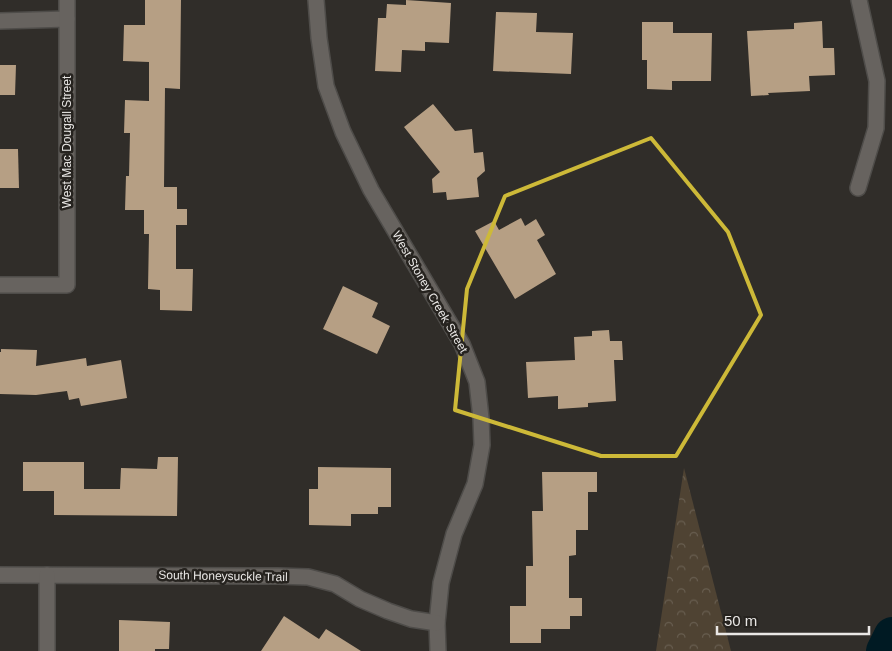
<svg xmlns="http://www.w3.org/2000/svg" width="892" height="651" viewBox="0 0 892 651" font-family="Helvetica,sans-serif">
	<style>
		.park { fill: url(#park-crowns) }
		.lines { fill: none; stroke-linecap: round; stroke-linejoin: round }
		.river { stroke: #001a23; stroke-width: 36 }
		.building { fill: #b69f84 }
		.minor-casing { stroke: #4e4c49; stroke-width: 18 }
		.minor { stroke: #67635f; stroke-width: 15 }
		.marked { fill: none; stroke: #cdb938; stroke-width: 4; stroke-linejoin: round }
		.labels { text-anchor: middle; stroke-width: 5; stroke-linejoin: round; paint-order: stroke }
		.street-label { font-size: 12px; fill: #e9e7e5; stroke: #26231f }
	</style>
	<defs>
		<pattern id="park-crowns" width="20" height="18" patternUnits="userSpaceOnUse" patternTransform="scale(1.25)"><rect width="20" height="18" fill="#4f4333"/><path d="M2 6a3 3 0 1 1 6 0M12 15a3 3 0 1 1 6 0" fill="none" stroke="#685e50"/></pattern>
	</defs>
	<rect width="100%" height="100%" fill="#302d29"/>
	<path class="park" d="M 684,468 L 731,651 L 656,651 Z"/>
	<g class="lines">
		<path class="river" d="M 884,651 L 892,635"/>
	</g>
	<g class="building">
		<path d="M 145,0 L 181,0 L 180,89 L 165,88 L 164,187 L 177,187 L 177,209 L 187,209 L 187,225 L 176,225 L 176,269 L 193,269 L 192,311 L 160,310 L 160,290 L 148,289 L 149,234 L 144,234 L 144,210 L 125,210 L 126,176 L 129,176 L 130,133 L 124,133 L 125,100 L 149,101 L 149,62 L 123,61 L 124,25 L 145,25 Z"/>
		<path d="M 406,0 L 451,3 L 449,43 L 425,42 L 425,51 L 402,50 L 401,72 L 375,71 L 378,18 L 386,18 L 387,4 L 406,5 Z"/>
		<path d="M 496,12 L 537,13 L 536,32 L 573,33 L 571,74 L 493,71 Z"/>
		<path d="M 822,21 L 823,48 L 834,48 L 835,75 L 809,76 L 810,91 L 768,93 L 769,95 L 751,96 L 747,31 L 794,29 L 794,23 Z"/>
		<path d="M 642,22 L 673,22 L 673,33 L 712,33 L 711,81 L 672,81 L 672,90 L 647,89 L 647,60 L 642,60 Z"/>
		<path d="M 0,65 L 16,65 L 15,95 L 0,95 Z"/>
		<path d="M 433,104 L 455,131 L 472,129 L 474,153 L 483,152 L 485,171 L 477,178 L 479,197 L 447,200 L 446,192 L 433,193 L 432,179 L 440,172 L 404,127 Z"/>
		<path d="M 18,149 L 19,188 L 0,188 L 0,149 Z"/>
		<path d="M 521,218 L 525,226 L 536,219 L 545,235 L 537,240 L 556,274 L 515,299 L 475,231 L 494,221 L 499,230 Z"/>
		<path d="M 343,286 L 378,303 L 372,317 L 390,326 L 377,354 L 323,329 Z"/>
		<path d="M 609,330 L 610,341 L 622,341 L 623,360 L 614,360 L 616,401 L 588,403 L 588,407 L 558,409 L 558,396 L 528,398 L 526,362 L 575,360 L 574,337 L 592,336 L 592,331 Z"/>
		<path d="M 1,349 L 37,350 L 36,366 L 86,358 L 87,366 L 121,360 L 127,398 L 81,406 L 79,398 L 69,400 L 67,391 L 36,395 L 0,394 L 0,352 L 1,352 Z"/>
		<path d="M 158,457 L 178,457 L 177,516 L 54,515 L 54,491 L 23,491 L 23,462 L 84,462 L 84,489 L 120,489 L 121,468 L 157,469 Z"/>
		<path d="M 318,467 L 391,468 L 391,507 L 378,507 L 378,514 L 351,514 L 351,526 L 309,525 L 309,489 L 318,489 Z"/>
		<path d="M 542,472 L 597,472 L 597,492 L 588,492 L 588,530 L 576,530 L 576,555 L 569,556 L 569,598 L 582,598 L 582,616 L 570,616 L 570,629 L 541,629 L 541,643 L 510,643 L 510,606 L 526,606 L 526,566 L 533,566 L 532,511 L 543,511 Z"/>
		<path d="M 284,616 L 319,639 L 326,629 L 361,651 L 261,651 Z"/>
		<path d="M 119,620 L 170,622 L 169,649 L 155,649 L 155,651 L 119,651 Z"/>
	</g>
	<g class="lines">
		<defs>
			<g id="minor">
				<path d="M 316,0 L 319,38 L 326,86 L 343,132 L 371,190 L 462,344 L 477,382 L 481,418 L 482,445 L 475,484 L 454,534 L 441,583 L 437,623 L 438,651"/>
				<path d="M 0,21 L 67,19"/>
				<path d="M 858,188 L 876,128 L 877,81 L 859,0"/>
				<path d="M 0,285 L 67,285 L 67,0"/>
				<path d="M 0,575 L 278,576 L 308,577 L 335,584 L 360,599 L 388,611 L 411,619 L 437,623"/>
				<path d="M 47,575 L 47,651"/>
			</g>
		</defs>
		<use href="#minor" class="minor-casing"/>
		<use href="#minor" class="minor"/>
	</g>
	<path class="marked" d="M 651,138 L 728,232 L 761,315 L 676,456 L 601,456 L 455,410 L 467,289 L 505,196 Z"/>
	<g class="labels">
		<g class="street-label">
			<text transform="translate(67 142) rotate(-90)" y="4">West Mac Dougall Street</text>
			<text transform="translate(430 292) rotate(60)" y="4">West Stoney Creek Street</text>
			<text transform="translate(223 576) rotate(1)" y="4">South Honeysuckle Trail</text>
		</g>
	</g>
	<path d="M717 626v8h152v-8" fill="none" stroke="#e9e7e5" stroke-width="2.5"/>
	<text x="724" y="626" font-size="15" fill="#e9e7e5" stroke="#26231f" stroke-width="4" paint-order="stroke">50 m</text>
</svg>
